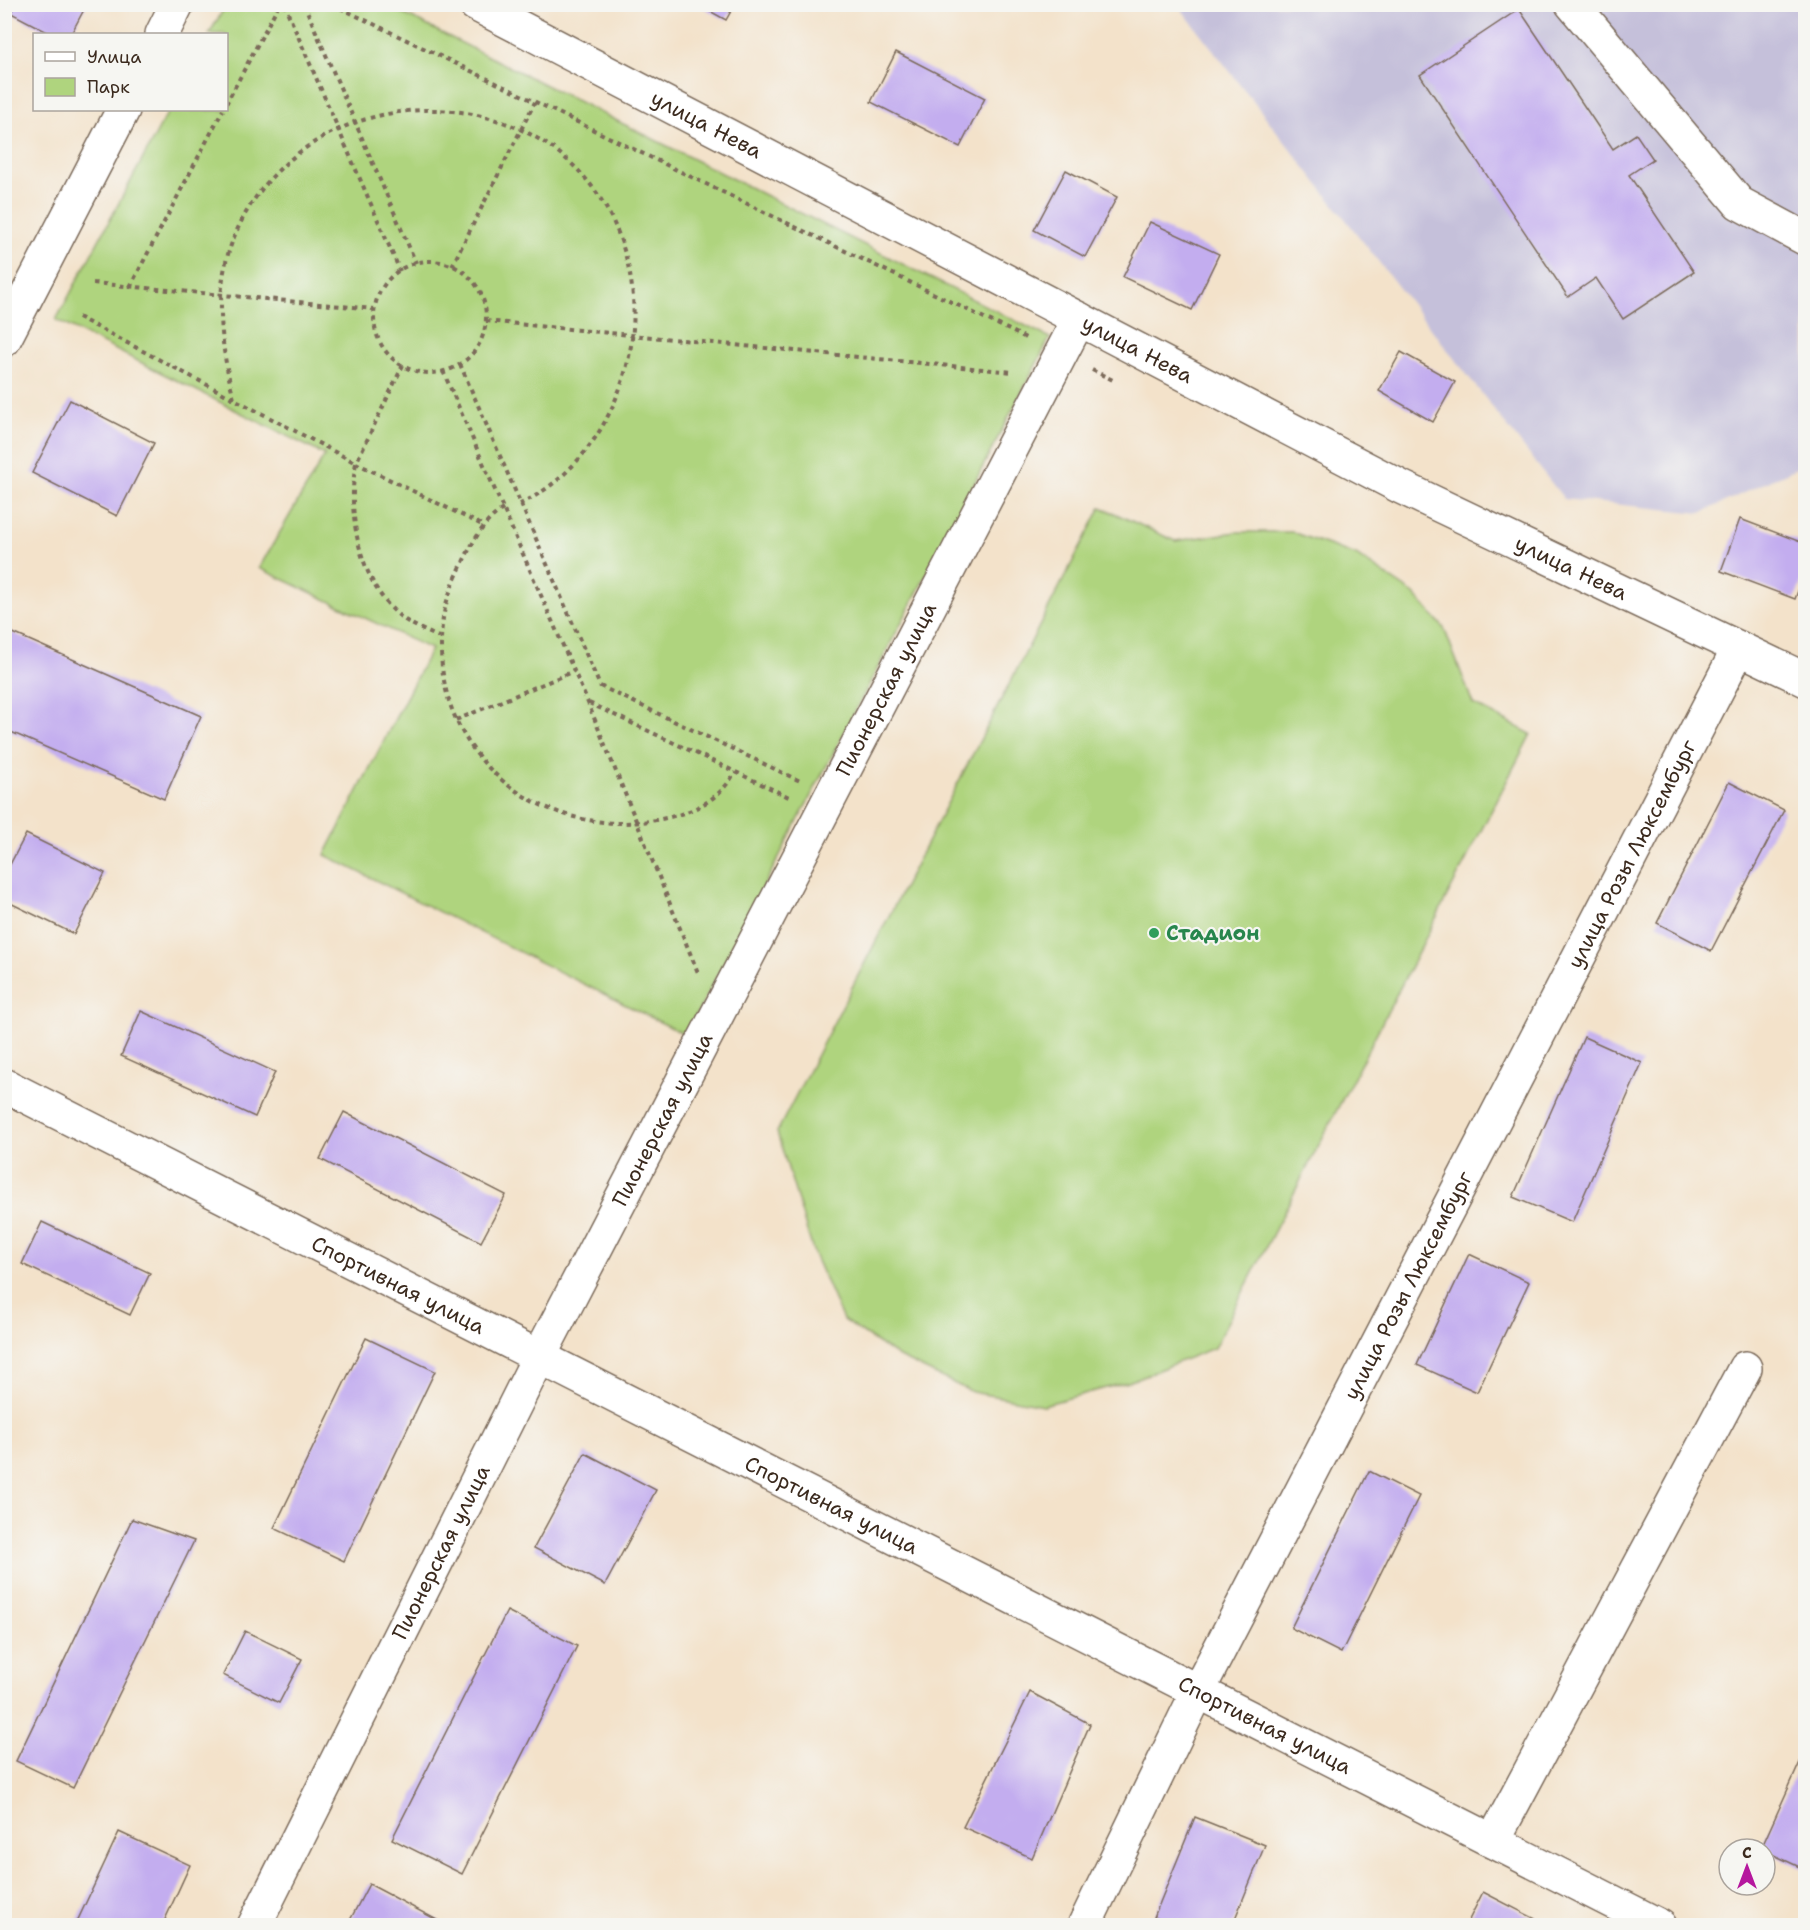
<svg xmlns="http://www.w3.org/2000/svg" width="1810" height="1930" viewBox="0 0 1810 1930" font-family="'Shantell Sans',sans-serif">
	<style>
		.industrial { fill: #c5c0da }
		.green { fill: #afd47e; stroke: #757f4e; stroke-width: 1.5 }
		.building { fill: #c3adef }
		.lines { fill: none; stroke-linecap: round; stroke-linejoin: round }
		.minor-casing { stroke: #7b6a5a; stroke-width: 36 }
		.major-casing { stroke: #7b6a5a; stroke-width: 36 }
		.path { stroke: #7b6a5a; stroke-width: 4; stroke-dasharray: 4.5 4.5; stroke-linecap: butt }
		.minor { stroke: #fff; stroke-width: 33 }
		.major { stroke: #fff; stroke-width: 33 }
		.leisure-dot { fill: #2e9e5b; stroke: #f6f6f2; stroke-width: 2 }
		.labels { text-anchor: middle; stroke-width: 4.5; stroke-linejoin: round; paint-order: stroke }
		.street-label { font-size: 21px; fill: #3b2a1e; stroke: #f6f6f2 }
		.leisure-label { font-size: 21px; font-weight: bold; fill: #27864d; stroke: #f6f6f2; text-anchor: start }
	</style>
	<rect width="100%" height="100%" fill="#f6f6f2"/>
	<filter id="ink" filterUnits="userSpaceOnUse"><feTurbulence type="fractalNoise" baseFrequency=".0167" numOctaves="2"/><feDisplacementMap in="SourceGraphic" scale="12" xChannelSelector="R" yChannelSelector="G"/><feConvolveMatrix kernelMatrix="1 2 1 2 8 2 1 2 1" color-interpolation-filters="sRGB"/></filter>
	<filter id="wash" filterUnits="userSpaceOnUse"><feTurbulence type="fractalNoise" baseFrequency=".008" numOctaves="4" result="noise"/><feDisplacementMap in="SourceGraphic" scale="24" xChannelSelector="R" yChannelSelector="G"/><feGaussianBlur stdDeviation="1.35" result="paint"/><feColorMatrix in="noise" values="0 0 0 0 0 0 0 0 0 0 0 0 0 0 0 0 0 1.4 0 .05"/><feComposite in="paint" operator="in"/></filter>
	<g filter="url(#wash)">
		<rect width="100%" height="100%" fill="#f3e2ca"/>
		<path class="industrial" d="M 1178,5 L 1805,5 L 1805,464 L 1701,513 L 1564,499 Z"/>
		<g class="green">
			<path d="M 384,4 L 1050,338 L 686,1035 L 325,855 L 431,649 L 259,568 L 325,455 L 56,320 L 169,110 L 226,110 L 226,34 L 209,34 L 226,5 Z"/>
			<path d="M 1101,507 L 1175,541 L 1237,532 L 1292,532 L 1356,555 L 1414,594 L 1444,628 L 1473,704 L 1531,734 L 1214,1348 L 1128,1382 L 1043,1405 L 972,1392 L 899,1357 L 843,1320 L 814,1254 L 777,1132 Z"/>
		</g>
		<g id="blocks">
			<g class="building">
				<path d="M 15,4 L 87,4 L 71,34 L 51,34 L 11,13 Z"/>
				<path d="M 697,4 L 735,4 L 726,20 Z"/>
				<path d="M 1519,9 L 1613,149 L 1636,134 L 1653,159 L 1629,175 L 1694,272 L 1623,319 L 1596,278 L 1568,297 L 1420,75 Z"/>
				<path d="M 896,52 L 985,98 L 960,147 L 871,102 Z"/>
				<path d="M 1066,170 L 1117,197 L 1085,257 L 1034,230 Z"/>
				<path d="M 1150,222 L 1219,254 L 1192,310 L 1123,277 Z"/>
				<path d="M 1401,352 L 1455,382 L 1433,422 L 1379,391 Z"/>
				<path d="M 70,400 L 154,443 L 117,516 L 32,473 Z"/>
				<path d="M 1740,519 L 1806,544 L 1806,570 L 1795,599 L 1721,571 Z"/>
				<path d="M 4,629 L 201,716 L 164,799 L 4,729 Z"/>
				<path d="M 1729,782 L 1784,810 L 1711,951 L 1657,923 Z"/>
				<path d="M 26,834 L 105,873 L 74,934 L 4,900 L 4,876 Z"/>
				<path d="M 141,1011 L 275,1072 L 255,1117 L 121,1056 Z"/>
				<path d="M 1584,1037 L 1642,1063 L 1572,1222 L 1513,1197 Z"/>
				<path d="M 344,1112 L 506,1195 L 481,1242 L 320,1159 Z"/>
				<path d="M 42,1222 L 150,1273 L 130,1315 L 22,1264 Z"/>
				<path d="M 1469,1254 L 1529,1282 L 1477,1392 L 1417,1365 Z"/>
				<path d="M 366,1338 L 435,1371 L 344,1561 L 274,1528 Z"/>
				<path d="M 585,1453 L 656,1490 L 605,1585 L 534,1548 Z"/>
				<path d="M 1369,1471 L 1419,1496 L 1341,1653 L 1291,1628 Z"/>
				<path d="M 132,1519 L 194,1541 L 73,1788 L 16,1761 Z"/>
				<path d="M 507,1611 L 577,1646 L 462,1874 L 392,1839 Z"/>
				<path d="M 245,1631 L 302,1659 L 279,1703 L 223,1675 Z"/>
				<path d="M 1030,1692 L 1090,1724 L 1032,1858 L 963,1827 Z"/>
				<path d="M 1806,1749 L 1806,1870 L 1761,1849 Z"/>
				<path d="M 1195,1817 L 1265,1845 L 1232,1926 L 1175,1926 L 1154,1917 Z"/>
				<path d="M 119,1832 L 190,1865 L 162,1926 L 75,1926 Z"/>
				<path d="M 369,1884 L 439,1921 L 436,1926 L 347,1926 Z"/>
				<path d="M 1483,1892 L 1549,1926 L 1466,1926 Z"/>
			</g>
		</g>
	</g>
	<g filter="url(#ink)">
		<use href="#blocks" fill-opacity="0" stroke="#7b6a5a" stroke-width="1.5"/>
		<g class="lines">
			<defs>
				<g id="minor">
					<path d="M 1572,4 L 1739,203 L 1806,239"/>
					<path d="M 162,34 L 177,4"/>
					<path d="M 4,340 L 123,110"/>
					<path id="s1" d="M 4,1085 L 1660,1926"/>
					<path d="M 1493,1841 L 1745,1368"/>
					<path id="s2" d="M 254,1926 L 539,1357 L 1079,319"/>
					<path id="s3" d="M 1084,1926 L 1198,1691 L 1739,648"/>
				</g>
				<g id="major">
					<path id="s4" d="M 475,4 L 1401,487 L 1806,680"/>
				</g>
			</defs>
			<use href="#minor" class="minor-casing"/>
			<use href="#major" class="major-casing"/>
			<g class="path">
				<path d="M 284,4 L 400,271"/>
				<path d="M 304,4 L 416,263"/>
				<path d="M 332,4 L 1028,339"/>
				<path d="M 226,104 L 279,4"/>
				<circle cx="430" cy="317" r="56"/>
				<path d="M 452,266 L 535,102"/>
				<path d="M 93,283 L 374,309"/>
				<path d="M 130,287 L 223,110"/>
				<path d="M 78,317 L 356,463 C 346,514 360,588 405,620 C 416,627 427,632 439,637"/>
				<path d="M 486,321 L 1013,372"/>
				<path d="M 460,364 L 600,686 L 800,781"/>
				<path d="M 403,365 L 356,463 L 484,526"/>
				<path d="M 1092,370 L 1115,381"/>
				<path d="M 443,371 L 588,703 L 699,975"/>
				<path d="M 234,398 C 221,351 214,292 231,245 C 296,66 565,63 623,247 C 635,285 637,322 628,361 C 614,421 577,477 520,504"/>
				<path d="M 503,509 C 481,522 468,551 457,575 C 442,607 439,632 442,667 C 454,776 558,840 661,819 C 692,813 720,800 735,772"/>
				<path d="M 589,703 L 791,798"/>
				<path d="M 456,720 L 574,671"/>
			</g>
			<use href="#minor" class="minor"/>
			<use href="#major" class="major"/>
		</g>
	</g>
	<circle class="leisure-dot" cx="1154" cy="933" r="6"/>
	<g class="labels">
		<g class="street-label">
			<text dy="7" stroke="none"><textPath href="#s4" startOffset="261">улица Нева</textPath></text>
			<text dy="7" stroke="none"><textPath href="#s4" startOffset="747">улица Нева</textPath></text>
			<text dy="7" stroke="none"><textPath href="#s4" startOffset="1233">улица Нева</textPath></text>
			<text dy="7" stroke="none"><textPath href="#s2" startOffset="1389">Пионерская улица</textPath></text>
			<text dy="7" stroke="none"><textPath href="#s3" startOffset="1204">улица Розы Люксембург</textPath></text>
			<text dy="7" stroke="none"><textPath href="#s2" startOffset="904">Пионерская улица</textPath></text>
			<text dy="7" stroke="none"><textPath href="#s3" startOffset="718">улица Розы Люксембург</textPath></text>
			<text dy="7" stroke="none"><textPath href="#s1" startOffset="442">Спортивная улица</textPath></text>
			<text dy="7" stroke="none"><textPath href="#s1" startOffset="928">Спортивная улица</textPath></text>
			<text dy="7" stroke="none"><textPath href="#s2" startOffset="418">Пионерская улица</textPath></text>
			<text dy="7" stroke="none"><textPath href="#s1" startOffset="1414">Спортивная улица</textPath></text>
		</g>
		<g class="leisure-label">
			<text x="1166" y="940">Стадион</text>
		</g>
	</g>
	<rect width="1810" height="1930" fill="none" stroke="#f6f6f2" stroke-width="24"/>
	<rect x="33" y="33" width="195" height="78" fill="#f6f6f2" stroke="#aba49d" stroke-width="1.5"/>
	<rect x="45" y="52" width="30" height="9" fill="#ffffff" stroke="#aba49d" stroke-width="1.5"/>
	<text x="87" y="63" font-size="18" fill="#3b2a1e">Улица</text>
	<rect x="45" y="78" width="30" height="18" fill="#afd47e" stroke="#aba49d" stroke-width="1.5"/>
	<text x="87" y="93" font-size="18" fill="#3b2a1e">Парк</text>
	<g transform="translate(1747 1867)"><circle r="28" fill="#f6f6f2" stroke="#aba49d" stroke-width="1.5"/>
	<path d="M0-4.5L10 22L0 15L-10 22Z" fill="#b5179e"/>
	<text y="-9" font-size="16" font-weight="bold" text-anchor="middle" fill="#3b2a1e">С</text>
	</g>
</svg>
